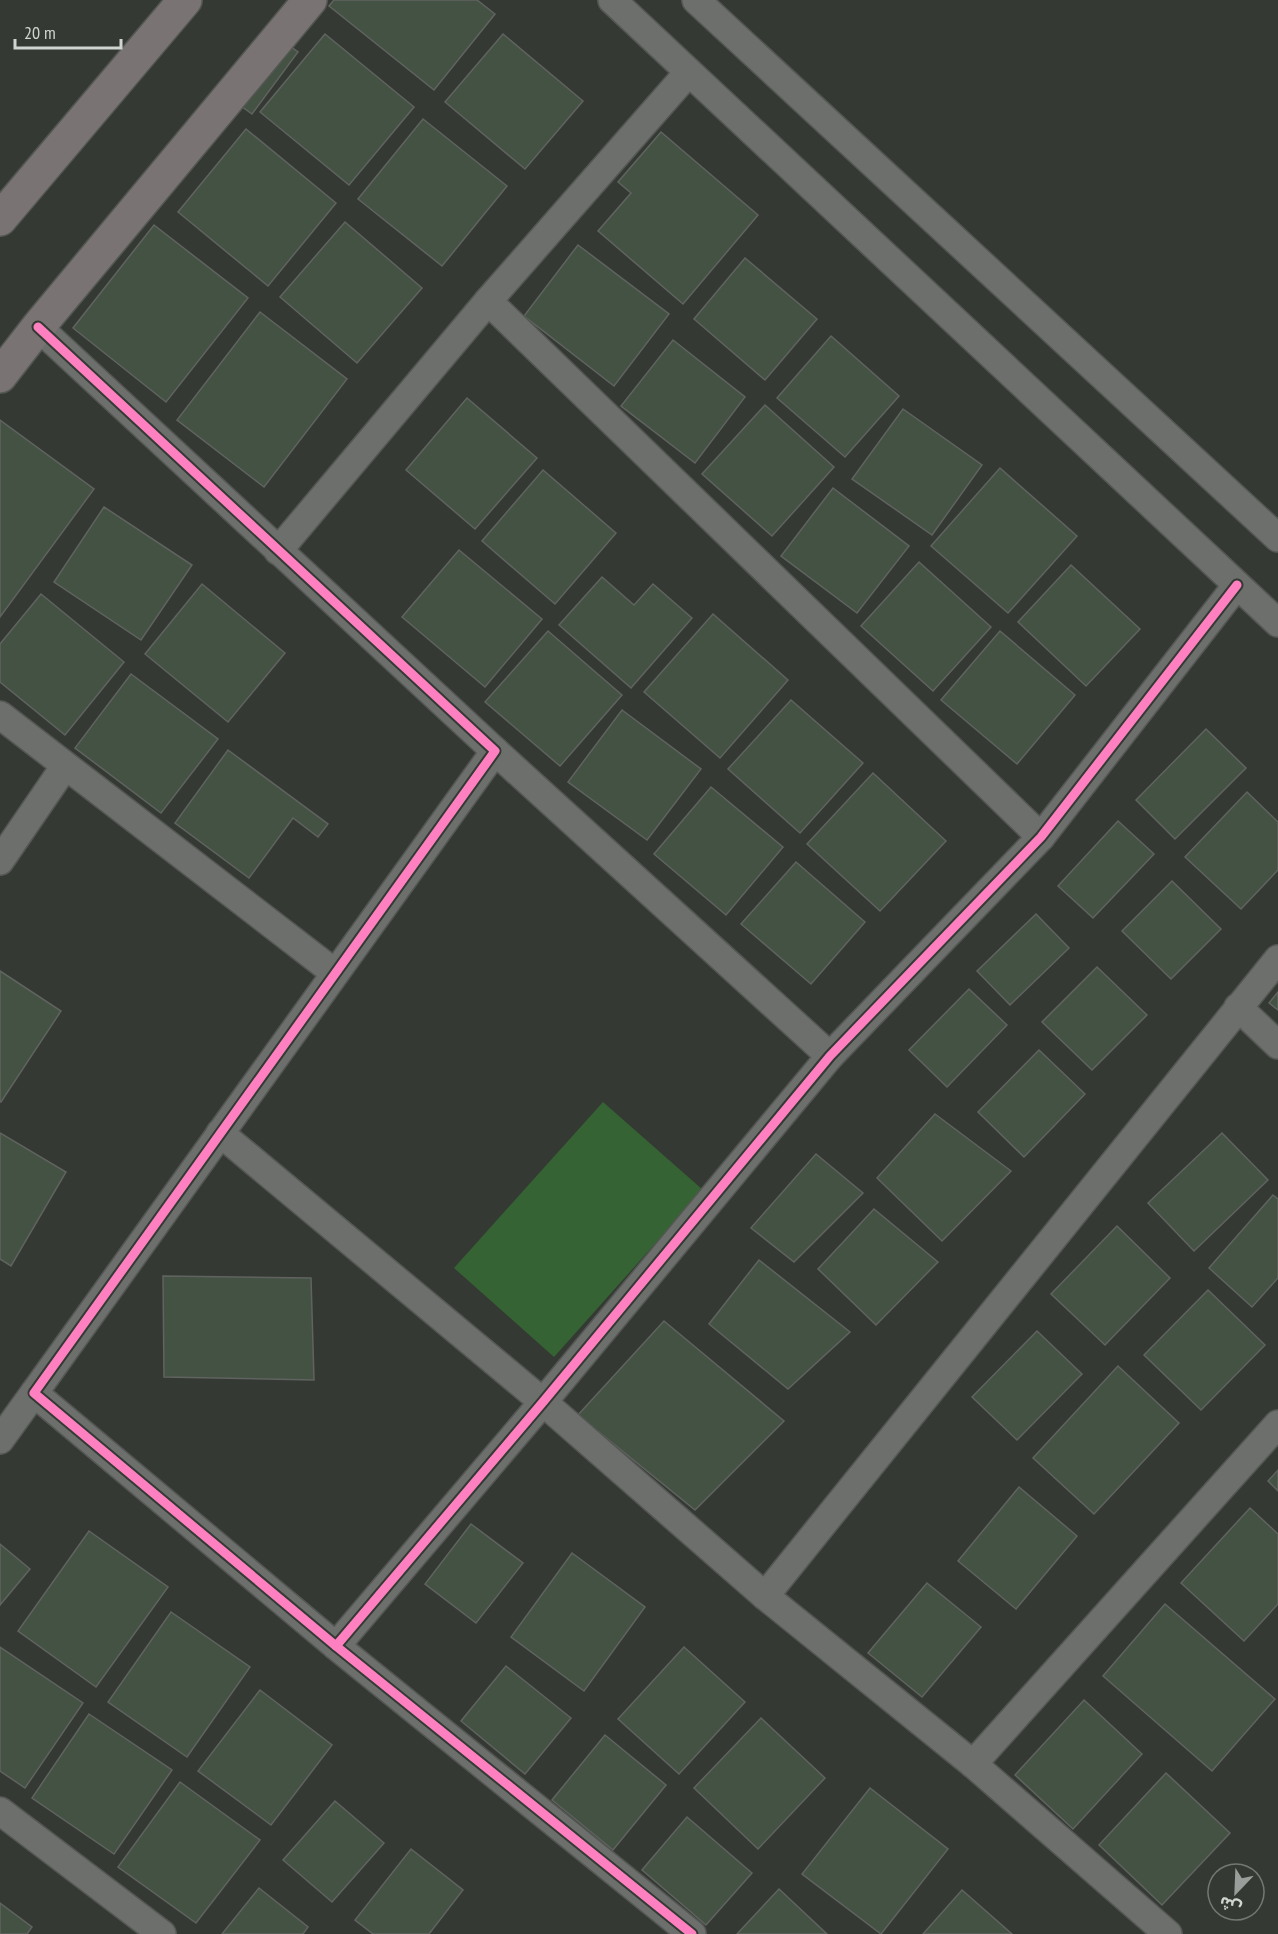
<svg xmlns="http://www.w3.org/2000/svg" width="1278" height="1934" viewBox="0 0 1278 1934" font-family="'PT Sans Narrow','Noto Sans Arabic',sans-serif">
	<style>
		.green { fill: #366333 }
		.building { fill: #445244; stroke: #60635f; stroke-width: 1.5 }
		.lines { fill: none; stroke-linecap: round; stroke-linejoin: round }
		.street-casing { stroke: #545753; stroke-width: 30 }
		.primary-casing { stroke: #545753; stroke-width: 36 }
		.street { stroke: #6d6f6d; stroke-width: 27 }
		.primary { stroke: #797473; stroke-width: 33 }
		.cycleway-casing { stroke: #343a33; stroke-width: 13 }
		.cycleway { stroke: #ff80c0; stroke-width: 9 }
	</style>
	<rect width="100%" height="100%" fill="#353934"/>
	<path class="green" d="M 603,1102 L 703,1190 L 554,1357 L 454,1268 Z"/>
	<g class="building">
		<path d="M 334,0 L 477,0 L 495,14 L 434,90 L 329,6 Z"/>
		<path d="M 325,34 L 414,107 L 349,185 L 260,112 Z"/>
		<path d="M 503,34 L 583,101 L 525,169 L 445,102 Z"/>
		<path d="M 283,41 L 298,52 L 252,114 L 237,103 Z"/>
		<path d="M 423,119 L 507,186 L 442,266 L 358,199 Z"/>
		<path d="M 246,129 L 336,203 L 268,286 L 178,212 Z"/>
		<path d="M 661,132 L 758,215 L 683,304 L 598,231 L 631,193 L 618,182 Z"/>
		<path d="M 345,222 L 422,288 L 357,363 L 280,297 Z"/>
		<path d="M 154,225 L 248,298 L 166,402 L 73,328 Z"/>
		<path d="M 578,245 L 669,314 L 614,386 L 524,316 Z"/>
		<path d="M 745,258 L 817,319 L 765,380 L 694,319 Z"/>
		<path d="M 260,312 L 347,379 L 264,487 L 177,420 Z"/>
		<path d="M 831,336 L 899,396 L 845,457 L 777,398 Z"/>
		<path d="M 673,340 L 745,397 L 695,463 L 621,406 Z"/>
		<path d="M 467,398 L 537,458 L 475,529 L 406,470 Z"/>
		<path d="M 765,405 L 834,467 L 772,536 L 702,474 Z"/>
		<path d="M 903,409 L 982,465 L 932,535 L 852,479 Z"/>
		<path d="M 0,420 L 94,489 L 0,617 Z"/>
		<path d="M 1000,468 L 1077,536 L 1008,613 L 931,546 Z"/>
		<path d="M 543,470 L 616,533 L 555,604 L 482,541 Z"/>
		<path d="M 833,488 L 909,546 L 857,613 L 781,556 Z"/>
		<path d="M 104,507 L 192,565 L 141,640 L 54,582 Z"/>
		<path d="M 459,550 L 542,619 L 485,687 L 402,617 Z"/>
		<path d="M 919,562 L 991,627 L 933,691 L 861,626 Z"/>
		<path d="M 1071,565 L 1140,629 L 1086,686 L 1018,622 Z"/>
		<path d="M 602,577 L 634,605 L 653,584 L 692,618 L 631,688 L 559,625 Z"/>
		<path d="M 202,584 L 285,653 L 228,722 L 145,654 Z"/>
		<path d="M 41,594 L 124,662 L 65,735 L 0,682 L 0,644 Z"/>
		<path d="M 713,614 L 788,680 L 720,758 L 644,692 Z"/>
		<path d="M 548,631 L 622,695 L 560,766 L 485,702 Z"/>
		<path d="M 1000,631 L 1075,695 L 1017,764 L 941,700 Z"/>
		<path d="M 131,674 L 218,739 L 161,813 L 75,748 Z"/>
		<path d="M 791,700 L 863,763 L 800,833 L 728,769 Z"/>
		<path d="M 622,710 L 701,769 L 647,840 L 568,782 Z"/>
		<path d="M 1206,729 L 1246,768 L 1175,839 L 1136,800 Z"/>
		<path d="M 228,750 L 328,824 L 318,837 L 293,818 L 249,878 L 175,823 Z"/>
		<path d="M 873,773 L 946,841 L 880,911 L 807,844 Z"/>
		<path d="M 711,787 L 783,847 L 726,915 L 654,854 Z"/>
		<path d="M 1247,792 L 1278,822 L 1278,870 L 1241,909 L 1185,857 Z"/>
		<path d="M 1118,821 L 1154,854 L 1093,918 L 1058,886 Z"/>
		<path d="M 796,862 L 865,922 L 811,984 L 741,924 Z"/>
		<path d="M 1172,881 L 1221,929 L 1171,979 L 1122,931 Z"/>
		<path d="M 1036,914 L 1069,948 L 1010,1005 L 977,971 Z"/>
		<path d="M 1097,967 L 1147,1015 L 1092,1070 L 1042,1022 Z"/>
		<path d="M 0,971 L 61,1011 L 1,1102 L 0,1102 Z"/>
		<path d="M 969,989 L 1007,1025 L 947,1087 L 909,1050 Z"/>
		<path d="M 1278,992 L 1278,1010 L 1269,1003 Z"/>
		<path d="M 1039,1050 L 1085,1094 L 1024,1157 L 978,1112 Z"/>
		<path d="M 935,1114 L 1011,1171 L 942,1241 L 877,1178 Z"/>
		<path d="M 0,1133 L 66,1172 L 11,1266 L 0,1259 Z"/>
		<path d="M 1222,1133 L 1268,1180 L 1194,1251 L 1148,1203 Z"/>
		<path d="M 816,1154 L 863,1193 L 794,1262 L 751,1228 Z"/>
		<path d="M 1273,1195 L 1278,1199 L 1278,1278 L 1252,1307 L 1209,1268 Z"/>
		<path d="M 874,1209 L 938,1262 L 876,1325 L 818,1269 Z"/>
		<path d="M 1117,1226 L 1170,1278 L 1105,1345 L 1051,1294 Z"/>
		<path d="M 759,1260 L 850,1332 L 788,1389 L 709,1324 Z"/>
		<path d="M 163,1276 L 311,1278 L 314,1380 L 164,1377 Z"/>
		<path d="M 1208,1290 L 1265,1345 L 1201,1410 L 1144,1355 Z"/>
		<path d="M 664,1321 L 784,1421 L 695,1510 L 578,1415 Z"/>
		<path d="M 1037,1331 L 1082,1374 L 1017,1440 L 972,1397 Z"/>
		<path d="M 1118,1366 L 1179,1423 L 1094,1514 L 1033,1458 Z"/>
		<path d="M 1278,1470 L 1278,1491 L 1268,1481 Z"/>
		<path d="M 1019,1487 L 1077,1536 L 1016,1609 L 958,1561 Z"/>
		<path d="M 1250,1508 L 1278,1534 L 1278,1604 L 1244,1641 L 1181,1583 Z"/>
		<path d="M 471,1524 L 523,1563 L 476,1623 L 425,1584 Z"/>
		<path d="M 89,1531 L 168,1587 L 96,1687 L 18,1631 Z"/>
		<path d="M 0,1544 L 30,1569 L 0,1605 Z"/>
		<path d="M 572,1553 L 645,1607 L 584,1691 L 511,1637 Z"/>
		<path d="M 927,1583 L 981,1627 L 922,1697 L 868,1653 Z"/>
		<path d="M 1165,1604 L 1275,1699 L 1212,1771 L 1103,1676 Z"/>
		<path d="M 171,1612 L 250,1667 L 187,1757 L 108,1702 Z"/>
		<path d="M 0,1647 L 83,1703 L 25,1788 L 0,1771 Z"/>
		<path d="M 684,1647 L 745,1702 L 679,1774 L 618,1719 Z"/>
		<path d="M 506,1666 L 571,1718 L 525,1774 L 461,1721 Z"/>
		<path d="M 260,1690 L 332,1745 L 271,1825 L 198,1771 Z"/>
		<path d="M 1084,1700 L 1142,1754 L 1073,1829 L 1015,1775 Z"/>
		<path d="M 89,1714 L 172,1770 L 114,1854 L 32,1798 Z"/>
		<path d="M 761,1718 L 825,1778 L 758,1849 L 694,1788 Z"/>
		<path d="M 605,1735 L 666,1785 L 613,1850 L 552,1800 Z"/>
		<path d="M 1166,1773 L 1230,1833 L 1162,1905 L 1099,1845 Z"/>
		<path d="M 180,1782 L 260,1840 L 196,1923 L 118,1867 Z"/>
		<path d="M 870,1788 L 948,1849 L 881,1934 L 802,1874 Z"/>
		<path d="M 335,1801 L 384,1843 L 332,1902 L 283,1860 Z"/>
		<path d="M 687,1817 L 752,1873 L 706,1925 L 642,1870 Z"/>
		<path d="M 411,1849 L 463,1890 L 429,1934 L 373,1934 L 355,1920 Z"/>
		<path d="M 259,1888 L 308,1927 L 303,1934 L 222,1934 Z"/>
		<path d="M 779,1889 L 827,1934 L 737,1934 Z"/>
		<path d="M 962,1890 L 1012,1934 L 923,1934 Z"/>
		<path d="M 0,1903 L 32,1927 L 27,1934 L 0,1934 Z"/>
	</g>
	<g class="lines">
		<defs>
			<g id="street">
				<path d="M 612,0 L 1278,623"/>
				<path d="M 696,0 L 1278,538"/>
				<path d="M 488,301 L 1041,837"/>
				<path d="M 38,327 L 495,751 L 34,1393 L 336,1646"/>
				<path d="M 278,551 L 488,301 L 688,73"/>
				<path d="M 0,715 L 335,973"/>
				<path d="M 495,751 L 830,1056"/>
				<path d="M 0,861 L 65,766"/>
				<path d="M 1238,1007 L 1278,1045"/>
				<path d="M 220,1133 L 543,1402 L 765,1596 L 973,1764 L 1168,1934"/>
				<path d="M 0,1440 L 34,1393"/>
				<path d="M 765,1596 L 1278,959"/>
				<path d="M 973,1764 L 1278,1424"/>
				<path d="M 0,1811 L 162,1934"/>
				<path d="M 692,1934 L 336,1646 L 543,1402 L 830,1056 L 1041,837 L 1237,585"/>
			</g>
			<g id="primary">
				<path d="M 0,219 L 185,0"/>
				<path d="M 0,376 L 38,327 L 310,0"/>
			</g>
		</defs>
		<use href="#street" class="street-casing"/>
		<use href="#primary" class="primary-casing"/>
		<use href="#street" class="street"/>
		<use href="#primary" class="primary"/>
		<defs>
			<g id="cycleway">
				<path d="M 38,327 L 495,751 L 34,1393 L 336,1646"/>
				<path d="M 692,1934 L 336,1646 L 543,1402 L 830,1056 L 1041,837 L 1237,585"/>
			</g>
		</defs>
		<use href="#cycleway" class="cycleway-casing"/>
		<use href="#cycleway" class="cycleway"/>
	</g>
	<g transform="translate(1236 1892) rotate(203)"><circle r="28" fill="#343a33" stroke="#737872" stroke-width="1.5"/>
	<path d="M0-4.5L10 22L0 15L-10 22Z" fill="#9a9e9a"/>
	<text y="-9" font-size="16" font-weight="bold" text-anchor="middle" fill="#d1d5d1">ش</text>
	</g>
	<path d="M15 39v9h106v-9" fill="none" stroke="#d1d5d1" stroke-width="3"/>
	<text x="24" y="39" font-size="18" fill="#d1d5d1" stroke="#343a33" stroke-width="4.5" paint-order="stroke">20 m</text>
</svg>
